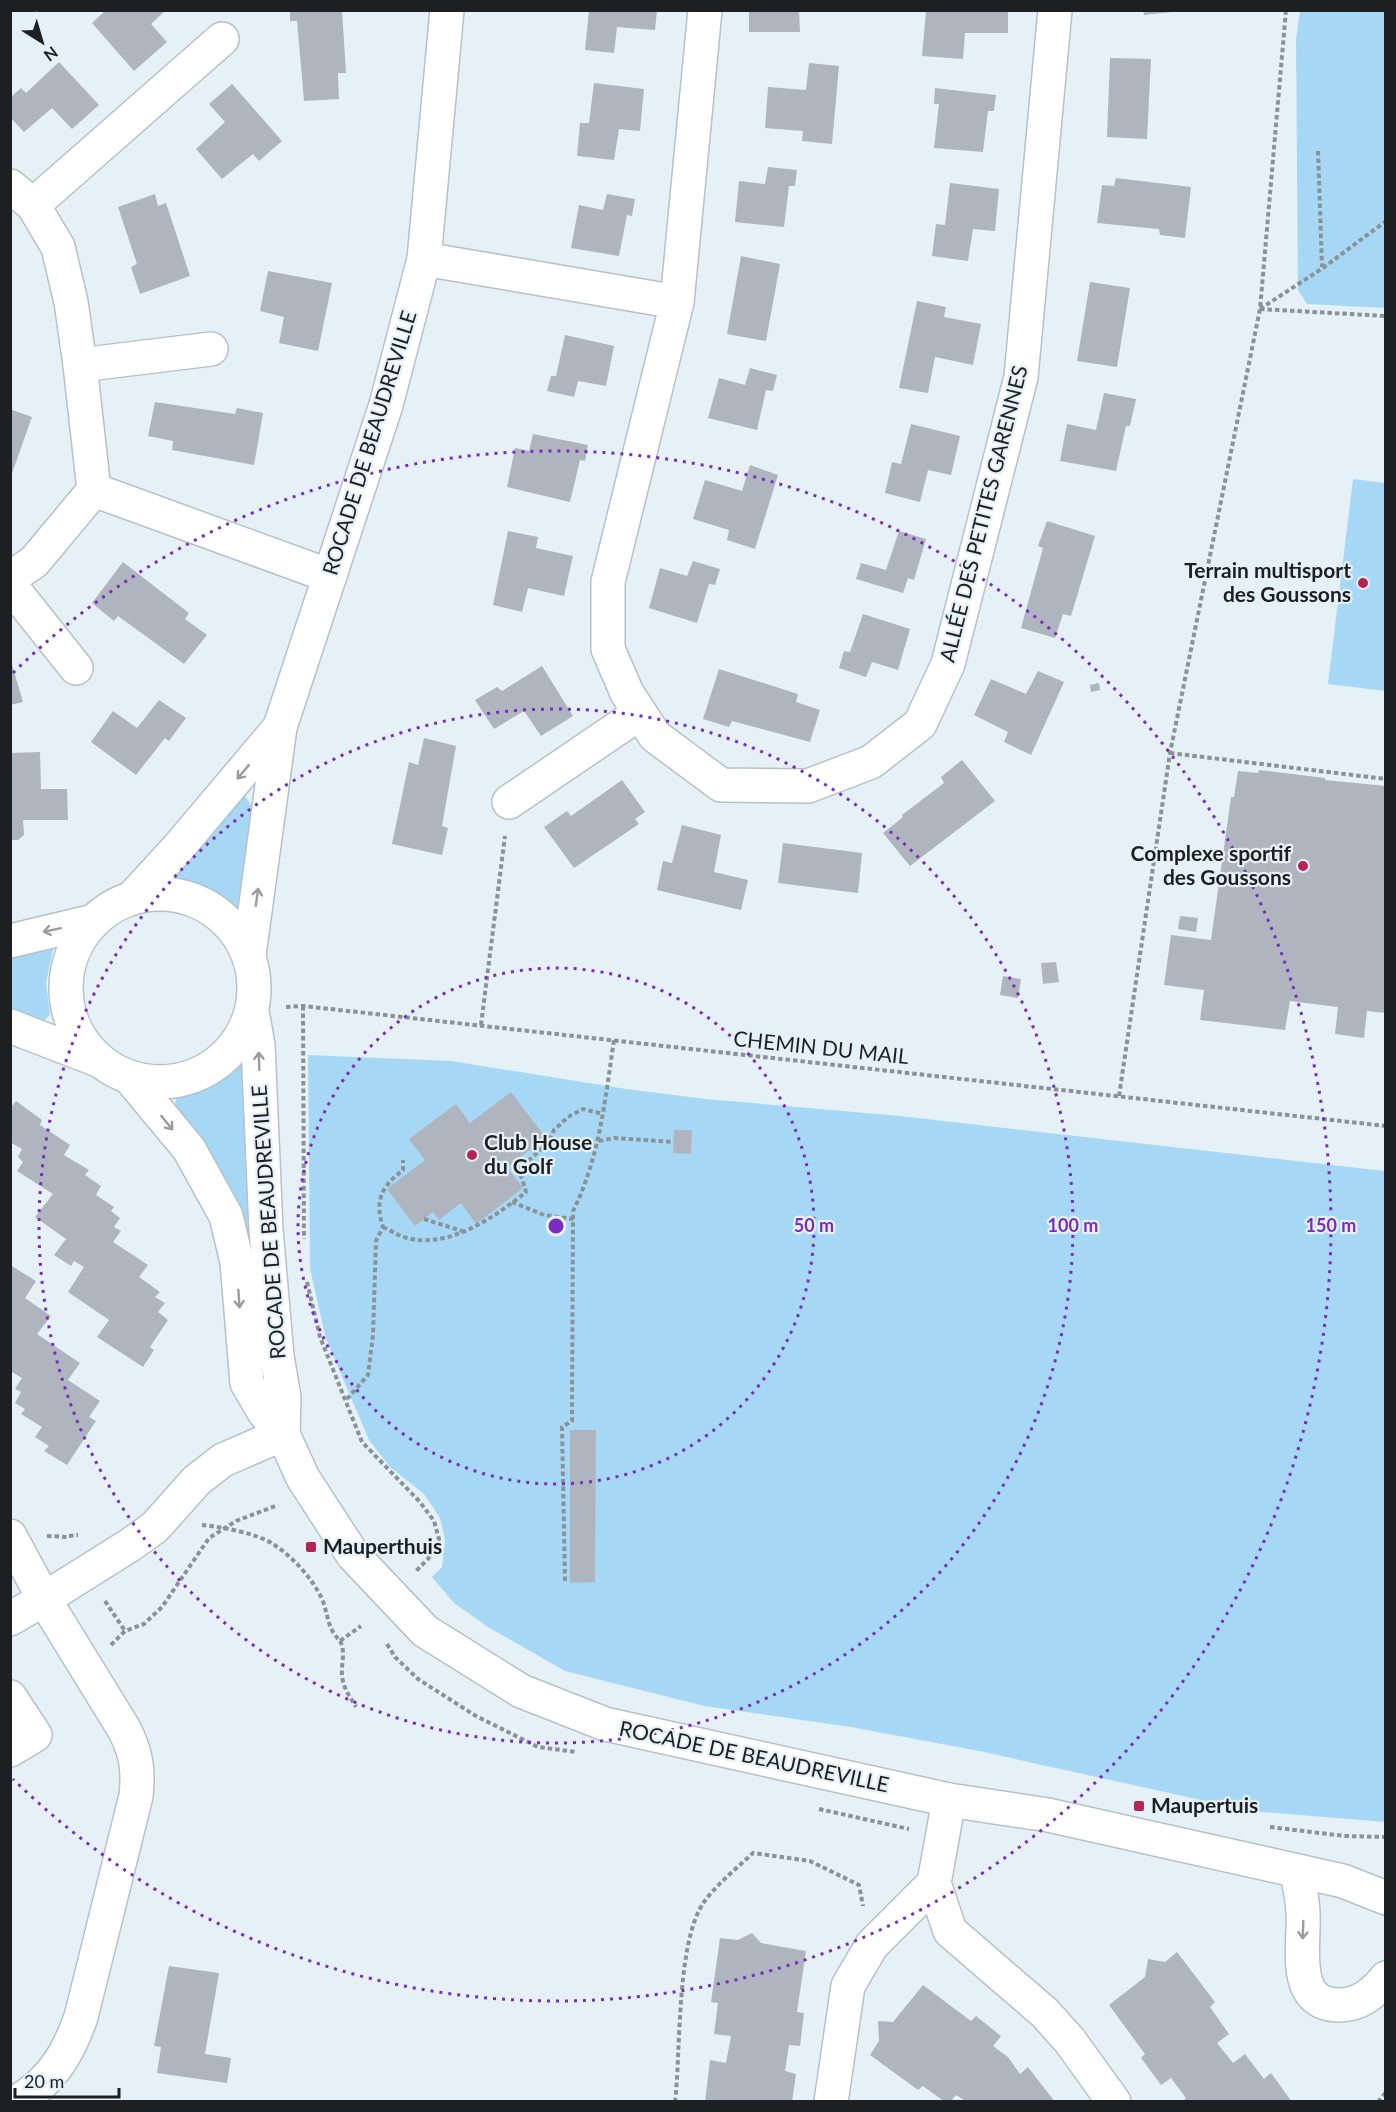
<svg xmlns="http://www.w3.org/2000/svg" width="1396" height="2112" viewBox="0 0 1396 2112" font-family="Lato,sans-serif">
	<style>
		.green { fill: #a6d8f6 }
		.building { fill: #afb5be }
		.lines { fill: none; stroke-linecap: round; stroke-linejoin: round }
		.minor-casing { stroke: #b6c1c8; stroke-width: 36 }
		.path { stroke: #899296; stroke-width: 4; stroke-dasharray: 4.5 3; stroke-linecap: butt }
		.minor { stroke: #fff; stroke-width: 33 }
		.oneway { stroke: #999b9c }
		.ring { fill: none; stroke: #7b2cbf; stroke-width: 3; stroke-dasharray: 3 6 }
		.poi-dot { fill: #b52553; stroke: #e5f1f7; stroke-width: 2 }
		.labels { text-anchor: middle; stroke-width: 4.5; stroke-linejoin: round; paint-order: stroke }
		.street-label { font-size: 21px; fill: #1c2022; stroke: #e5f1f7 }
		.poi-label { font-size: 21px; font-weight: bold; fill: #1c2022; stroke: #e5f1f7; text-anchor: start }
		.centre { fill: #7b2cbf; stroke: #e5f1f7; stroke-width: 3 }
		.ring-label { font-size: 18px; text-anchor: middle; font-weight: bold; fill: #7b2cbf; stroke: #e5f1f7; stroke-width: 4.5; stroke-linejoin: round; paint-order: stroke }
	</style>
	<rect width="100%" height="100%" fill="#e5f1f7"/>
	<g class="green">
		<path d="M 1300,11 L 1385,11 L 1385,308 L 1307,304 L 1298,290 L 1296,39 Z"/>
		<path d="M 1353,479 L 1385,483 L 1385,691 L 1328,684 Z"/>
		<path d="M 245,796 L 251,805 L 245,903 L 240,907 L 234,907 L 205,886 L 177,878 L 176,871 Z"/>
		<path d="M 51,944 L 53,949 L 46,983 L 50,1015 L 42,1022 L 11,1011 L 10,957 Z"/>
		<path d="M 308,1055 L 451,1061 L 626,1089 L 706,1099 L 900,1116 L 1385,1171 L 1385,1822 L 1251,1811 L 979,1751 L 851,1727 L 704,1706 L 565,1671 L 488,1627 L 454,1603 L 432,1577 L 442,1567 L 445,1540 L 440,1518 L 424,1494 L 390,1467 L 369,1440 L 326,1339 L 310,1269 Z"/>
		<path d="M 236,1062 L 247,1066 L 267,1404 L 226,1182 L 175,1103 L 177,1096 L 213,1082 Z"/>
	</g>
	<g class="building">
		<path d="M 106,10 L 166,10 L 151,24 L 167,42 L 134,71 L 92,23 Z"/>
		<path d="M 290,10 L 342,10 L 346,73 L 338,73 L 339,99 L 304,101 L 297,21 L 290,21 Z"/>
		<path d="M 589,10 L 657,10 L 655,30 L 617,27 L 614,53 L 585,50 Z"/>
		<path d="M 749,10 L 799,10 L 800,32 L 749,32 Z"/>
		<path d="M 926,10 L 1008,10 L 1008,33 L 965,33 L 963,59 L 922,56 Z"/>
		<path d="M 1143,10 L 1172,10 L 1172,12 L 1144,15 Z"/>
		<path d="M 1110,58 L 1151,59 L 1147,139 L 1107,137 Z"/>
		<path d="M 59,62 L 99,105 L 72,129 L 52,108 L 24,132 L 10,117 L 10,98 L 21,88 L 26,93 Z"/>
		<path d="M 809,63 L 839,66 L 832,144 L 802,141 L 803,131 L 765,128 L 768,87 L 806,90 Z"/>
		<path d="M 594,83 L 644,89 L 640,131 L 619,129 L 614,160 L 577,156 L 580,123 L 589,123 Z"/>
		<path d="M 232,84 L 282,141 L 259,161 L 253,154 L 222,179 L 196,149 L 225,122 L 209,104 Z"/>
		<path d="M 935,88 L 996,95 L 994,111 L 988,111 L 983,152 L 934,148 L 939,104 L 934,104 Z"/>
		<path d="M 768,167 L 797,170 L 795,186 L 789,186 L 784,227 L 735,222 L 739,181 L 765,184 Z"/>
		<path d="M 1116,178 L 1191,187 L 1185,238 L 1160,235 L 1159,229 L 1097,223 L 1102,185 L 1114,186 Z"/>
		<path d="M 950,183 L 999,189 L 995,231 L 973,229 L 968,261 L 932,256 L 936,224 L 945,225 Z"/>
		<path d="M 155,194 L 158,206 L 166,203 L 190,276 L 140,294 L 131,267 L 137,264 L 118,207 Z"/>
		<path d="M 607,194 L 635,199 L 632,216 L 627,215 L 619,256 L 571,248 L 579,205 L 603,210 Z"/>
		<path d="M 741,256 L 780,264 L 766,341 L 727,334 Z"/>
		<path d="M 268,271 L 332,283 L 318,351 L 279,343 L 284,317 L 260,311 Z"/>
		<path d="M 1090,282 L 1130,288 L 1117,367 L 1077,361 Z"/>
		<path d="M 917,301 L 946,307 L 944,317 L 981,324 L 973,365 L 935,357 L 928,393 L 899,388 Z"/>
		<path d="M 565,335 L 614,346 L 606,386 L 578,381 L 574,397 L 547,391 L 551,376 L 556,376 Z"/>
		<path d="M 750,368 L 777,375 L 773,391 L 766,390 L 757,430 L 708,418 L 719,378 L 745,385 Z"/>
		<path d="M 1104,393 L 1136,399 L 1130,426 L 1126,426 L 1116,471 L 1060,461 L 1067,424 L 1096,430 Z"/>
		<path d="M 155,402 L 235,414 L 237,408 L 263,413 L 254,465 L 172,450 L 173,441 L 148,436 Z"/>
		<path d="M 10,409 L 32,417 L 11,476 L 10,476 Z"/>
		<path d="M 911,424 L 960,436 L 951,475 L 928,470 L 920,502 L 885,493 L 892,462 L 901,464 Z"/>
		<path d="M 533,434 L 588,445 L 585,461 L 580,460 L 570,502 L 507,487 L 515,448 L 529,451 Z"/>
		<path d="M 750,465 L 778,475 L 755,549 L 727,540 L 729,530 L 693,519 L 705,480 L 742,491 Z"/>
		<path d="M 1047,521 L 1095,536 L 1071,616 L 1063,614 L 1055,638 L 1021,628 L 1043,548 L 1038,546 Z"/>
		<path d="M 508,531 L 538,537 L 536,548 L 573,556 L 564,596 L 528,588 L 522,612 L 493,605 Z"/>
		<path d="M 899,531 L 926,539 L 914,580 L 908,578 L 903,593 L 856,579 L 861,563 L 886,570 Z"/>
		<path d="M 693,561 L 720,569 L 715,585 L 709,584 L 697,623 L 649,608 L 660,568 L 687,576 Z"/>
		<path d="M 123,562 L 189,613 L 185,619 L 207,635 L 184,664 L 118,616 L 114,621 L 92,603 Z"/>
		<path d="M 863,614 L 910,629 L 898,670 L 872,662 L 866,677 L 839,668 L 844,651 L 850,652 Z"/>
		<path d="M 11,661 L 23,702 L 10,705 L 10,662 Z"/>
		<path d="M 542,666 L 573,716 L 541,736 L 524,711 L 494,729 L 475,700 L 497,687 L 502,691 Z"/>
		<path d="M 719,669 L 798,694 L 796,702 L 820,710 L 810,742 L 732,721 L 729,727 L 703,719 Z"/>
		<path d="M 1038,671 L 1064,682 L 1031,755 L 1004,742 L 1008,732 L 974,715 L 991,679 L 1026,694 Z"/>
		<path d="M 1099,683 L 1100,690 L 1091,692 L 1090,685 Z"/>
		<path d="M 159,700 L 186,718 L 169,741 L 165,738 L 136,775 L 91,742 L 113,711 L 137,728 Z"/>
		<path d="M 424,738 L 456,746 L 442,826 L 448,828 L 442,855 L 392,844 L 409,762 L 418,765 Z"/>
		<path d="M 40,752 L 41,789 L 67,789 L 68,820 L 23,820 L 24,835 L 18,840 L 10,840 L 10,753 Z"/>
		<path d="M 962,760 L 995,801 L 910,866 L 883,833 L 903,817 L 902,815 L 944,783 L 941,777 Z"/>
		<path d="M 1259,770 L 1325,778 L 1325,780 L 1386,786 L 1386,1013 L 1367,1011 L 1364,1038 L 1335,1034 L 1338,1007 L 1290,1001 L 1285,1030 L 1200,1020 L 1204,990 L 1164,985 L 1171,935 L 1211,940 L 1231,797 L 1234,797 L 1238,771 L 1258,773 Z"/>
		<path d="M 622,780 L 645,812 L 635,819 L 639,824 L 574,868 L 544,827 L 567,811 L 571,816 Z"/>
		<path d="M 682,825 L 721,835 L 714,872 L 748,880 L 741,910 L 657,890 L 663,861 L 672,863 Z"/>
		<path d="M 783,843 L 862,853 L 858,893 L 778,883 Z"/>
		<path d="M 1180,916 L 1198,918 L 1196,932 L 1178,929 Z"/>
		<path d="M 1056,962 L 1059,982 L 1043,984 L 1041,963 Z"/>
		<path d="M 1003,976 L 1021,979 L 1018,998 L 1000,995 Z"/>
		<path d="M 511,1092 L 546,1138 L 507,1167 L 523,1188 L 476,1224 L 461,1203 L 439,1220 L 433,1212 L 415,1226 L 387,1189 L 425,1160 L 409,1139 L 456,1104 L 470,1123 Z"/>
		<path d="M 16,1101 L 42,1120 L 40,1125 L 70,1145 L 64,1155 L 89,1170 L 85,1175 L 101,1186 L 96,1195 L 114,1207 L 111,1211 L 120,1218 L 114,1227 L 121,1231 L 113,1242 L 148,1265 L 139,1277 L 160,1292 L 155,1297 L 165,1303 L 158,1312 L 168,1320 L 150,1347 L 154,1350 L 143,1367 L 97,1337 L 109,1320 L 68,1292 L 84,1267 L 74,1261 L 71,1266 L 54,1255 L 66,1239 L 35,1217 L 53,1194 L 17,1171 L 23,1162 L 18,1157 L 22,1149 L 10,1142 L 10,1109 Z"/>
		<path d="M 674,1130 L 692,1130 L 691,1154 L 673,1153 Z"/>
		<path d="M 10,1265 L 36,1281 L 25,1298 L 51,1316 L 37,1334 L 80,1363 L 68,1380 L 100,1401 L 89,1417 L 96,1421 L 67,1465 L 44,1451 L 49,1446 L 35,1437 L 42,1427 L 21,1414 L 25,1409 L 15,1403 L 21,1392 L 15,1389 L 22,1378 L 10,1371 Z"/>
		<path d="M 570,1430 L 596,1430 L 595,1582 L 570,1583 Z"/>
		<path d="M 752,1933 L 761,1943 L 806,1951 L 797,2012 L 804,2013 L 800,2046 L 789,2045 L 785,2071 L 796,2074 L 792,2102 L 705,2102 L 710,2060 L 726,2063 L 731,2036 L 714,2034 L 718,2003 L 711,2002 L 720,1938 L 738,1940 Z"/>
		<path d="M 1177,1952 L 1215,2002 L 1210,2007 L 1229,2034 L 1217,2043 L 1233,2063 L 1245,2054 L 1264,2079 L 1271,2073 L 1292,2102 L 1182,2102 L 1186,2098 L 1171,2078 L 1161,2085 L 1141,2058 L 1145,2054 L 1109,2005 L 1145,1977 L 1148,1959 L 1165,1962 Z"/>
		<path d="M 169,1966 L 219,1973 L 205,2054 L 231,2058 L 227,2083 L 157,2073 L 161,2047 L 154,2046 Z"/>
		<path d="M 923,1985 L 971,2021 L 976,2016 L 1001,2036 L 993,2046 L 1008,2057 L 1020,2074 L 1028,2067 L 1055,2102 L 967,2102 L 956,2095 L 950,2102 L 945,2102 L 923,2086 L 918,2090 L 870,2055 L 879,2041 L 878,2021 L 893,2022 Z"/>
	</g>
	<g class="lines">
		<defs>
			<g id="minor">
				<path d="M 705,10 L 677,302 L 608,582 L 608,649 L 627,693 L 655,736 L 721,785 L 808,786 L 871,762 L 920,724 L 948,664 L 1021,377 L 1055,10"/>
				<path d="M 10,186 L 33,205 L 58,247 L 71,302 L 80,365 L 94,490 L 34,562 L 10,578"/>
				<path d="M 33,205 L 222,39"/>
				<path d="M 424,259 L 677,302"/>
				<path d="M 80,365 L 211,349"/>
				<path d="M 94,490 L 330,576"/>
				<path d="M 10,585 L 76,668"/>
				<path d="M 509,802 L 640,713"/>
				<circle cx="160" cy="988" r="94"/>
				<path d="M 132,898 L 178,848 L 280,727"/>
				<path d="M 10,941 L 94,921"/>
				<path d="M 249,955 L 280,727 L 386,405 L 424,259 L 447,10"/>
				<path d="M 252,1011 L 258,1045 L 266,1230 L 277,1356 L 284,1398 L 283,1434"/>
				<path d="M 10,1026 L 98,1060"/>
				<path d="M 130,1078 L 189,1149 L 226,1216 L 237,1262 L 247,1383 L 264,1412 L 283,1434 L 303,1478 L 353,1555 L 425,1631 L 521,1691 L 605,1724 L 949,1800 L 1048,1815 L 1343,1881 L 1386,1898"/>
				<path d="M 10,1536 L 44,1599 L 10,1619"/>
				<path d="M 10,1697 L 35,1735 L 10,1750"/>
				<path d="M 949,1800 L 934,1883 L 950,1931 L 1045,2013 L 1070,2041 L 1114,2102"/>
				<path d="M 1297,1872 C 1299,1886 1303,1900 1303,1914 C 1305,1944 1290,2005 1339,2005 C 1360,2005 1374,1993 1386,1978"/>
				<path d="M 17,2102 C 52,2081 68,2054 81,2017 L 136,1796 C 139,1770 136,1752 124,1729 L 44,1599 L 130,1545 L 155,1527 L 197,1480 L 223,1460 L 283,1434"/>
				<path d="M 831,2102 L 848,1986 L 872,1945 L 934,1883"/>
			</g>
		</defs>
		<use href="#minor" class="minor-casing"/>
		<g class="path">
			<path d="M 1318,151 L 1322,267"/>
			<path d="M 1260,309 L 1323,268 L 1386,221"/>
			<path d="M 1260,309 L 1386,316"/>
			<path d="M 1170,753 L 1386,779"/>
			<path d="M 303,1006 L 304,1239"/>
			<path d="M 286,1007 L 303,1006 L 1386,1126"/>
			<path d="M 481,1025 L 505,836"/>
			<path d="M 1119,1096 L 1170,753 L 1260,309 L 1286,10"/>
			<path d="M 599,1141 L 614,1138 L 673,1142"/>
			<path d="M 512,1202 L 544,1215 L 573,1219"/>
			<path d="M 424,1219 L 462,1231"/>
			<path d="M 383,1227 C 390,1230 397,1235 404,1237 C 446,1251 495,1217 526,1192 L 519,1169 L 548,1143 L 554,1130 L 568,1117 L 583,1109 L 603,1114"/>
			<path d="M 307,1282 L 320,1337 L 362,1442 L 420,1502 L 434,1521 L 439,1539 L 428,1559 L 415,1572"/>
			<path d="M 347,1399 L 368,1375 L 373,1335 L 376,1241 L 383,1227 C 374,1200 382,1186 403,1170 L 403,1160"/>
			<path d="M 202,1525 C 222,1527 256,1533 273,1544 C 292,1556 313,1579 322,1599 C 329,1616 326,1626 340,1641 L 361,1626"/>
			<path d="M 47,1536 L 69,1537"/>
			<path d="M 69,1536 L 78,1535"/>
			<path d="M 565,1581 L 562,1427 L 572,1421 L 573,1211 C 600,1157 605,1099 614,1040"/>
			<path d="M 105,1601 L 125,1631"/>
			<path d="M 340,1641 C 346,1651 341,1664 342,1675 C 343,1688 350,1697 356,1707"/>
			<path d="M 387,1644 L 395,1657 L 418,1679 L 476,1716 L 538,1747 L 576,1752"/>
			<path d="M 111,1645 L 125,1631 L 144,1624 L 162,1607 L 209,1538 L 236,1521 L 278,1505"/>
			<path d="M 819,1809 L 909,1829"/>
			<path d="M 1270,1827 L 1345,1836 L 1386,1837"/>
			<path d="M 675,2102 C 681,2052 676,1942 704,1902 C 717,1884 737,1868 753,1853 L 810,1861 L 859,1885 L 863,1906"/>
			<path d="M 1378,2102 L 1386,2092"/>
		</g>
		<use href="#minor" class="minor"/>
	</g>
	<defs><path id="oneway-shaft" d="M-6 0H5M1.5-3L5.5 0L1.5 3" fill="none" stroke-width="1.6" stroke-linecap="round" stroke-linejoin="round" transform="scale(1.5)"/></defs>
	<g class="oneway">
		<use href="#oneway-shaft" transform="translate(243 772) rotate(130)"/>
		<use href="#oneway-shaft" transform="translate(257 897) rotate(-82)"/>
		<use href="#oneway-shaft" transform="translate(52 930) rotate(168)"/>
		<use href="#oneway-shaft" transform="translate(259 1061) rotate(-92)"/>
		<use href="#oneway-shaft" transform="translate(167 1123) rotate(51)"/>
		<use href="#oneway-shaft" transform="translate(239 1299) rotate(86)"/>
		<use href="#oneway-shaft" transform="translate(1303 1930) rotate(92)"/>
	</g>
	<g class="ring">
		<circle cx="556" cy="1226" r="258"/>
		<circle cx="556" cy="1226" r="517"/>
		<path d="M13 673A775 775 0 1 1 13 1779"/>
	</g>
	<g class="poi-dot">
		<circle cx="1363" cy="583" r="6"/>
		<circle cx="1303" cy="866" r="6"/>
		<circle cx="472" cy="1155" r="6"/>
		<rect x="305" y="1541" width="12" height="12" rx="3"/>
		<rect x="1133" y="1800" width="12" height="12" rx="3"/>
	</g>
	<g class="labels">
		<g class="street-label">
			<text transform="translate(370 443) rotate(-73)" y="7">ROCADE DE BEAUDREVILLE</text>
			<text transform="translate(984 514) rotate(-76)" y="7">ALLÉE DES PETITES GARENNES</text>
			<text transform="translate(821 1048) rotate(6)" y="7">CHEMIN DU MAIL</text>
			<text transform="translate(269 1222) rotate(-94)" y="7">ROCADE DE BEAUDREVILLE</text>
			<text transform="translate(754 1757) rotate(12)" y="7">ROCADE DE BEAUDREVILLE</text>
		</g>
		<g class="poi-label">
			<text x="1351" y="578" text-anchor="end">Terrain multisport<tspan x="1351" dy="24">des Goussons</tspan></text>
			<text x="1291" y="861" text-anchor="end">Complexe sportif<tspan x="1291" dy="24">des Goussons</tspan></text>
			<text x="484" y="1150">Club House<tspan x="484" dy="24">du Golf</tspan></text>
			<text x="323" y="1554">Mauperthuis</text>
			<text x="1151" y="1813">Maupertuis</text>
		</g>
	</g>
	<circle cx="556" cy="1226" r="9" class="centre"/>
	<g class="ring-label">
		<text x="814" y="1232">50 m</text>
		<text x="1073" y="1232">100 m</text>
		<text x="1331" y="1232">150 m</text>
	</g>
	<rect width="1396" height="2112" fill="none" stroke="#1c2022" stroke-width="24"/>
	<g transform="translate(42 42) rotate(143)" stroke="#e5f1f7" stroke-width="4.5" paint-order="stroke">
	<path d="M0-4.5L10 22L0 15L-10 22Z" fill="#1c2022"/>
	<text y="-9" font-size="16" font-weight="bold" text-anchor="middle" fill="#1c2022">N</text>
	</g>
	<path d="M15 2088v9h104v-9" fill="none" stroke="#1c2022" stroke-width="3"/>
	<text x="24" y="2088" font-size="18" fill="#1c2022" stroke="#e5f1f7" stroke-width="4.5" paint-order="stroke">20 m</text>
</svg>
